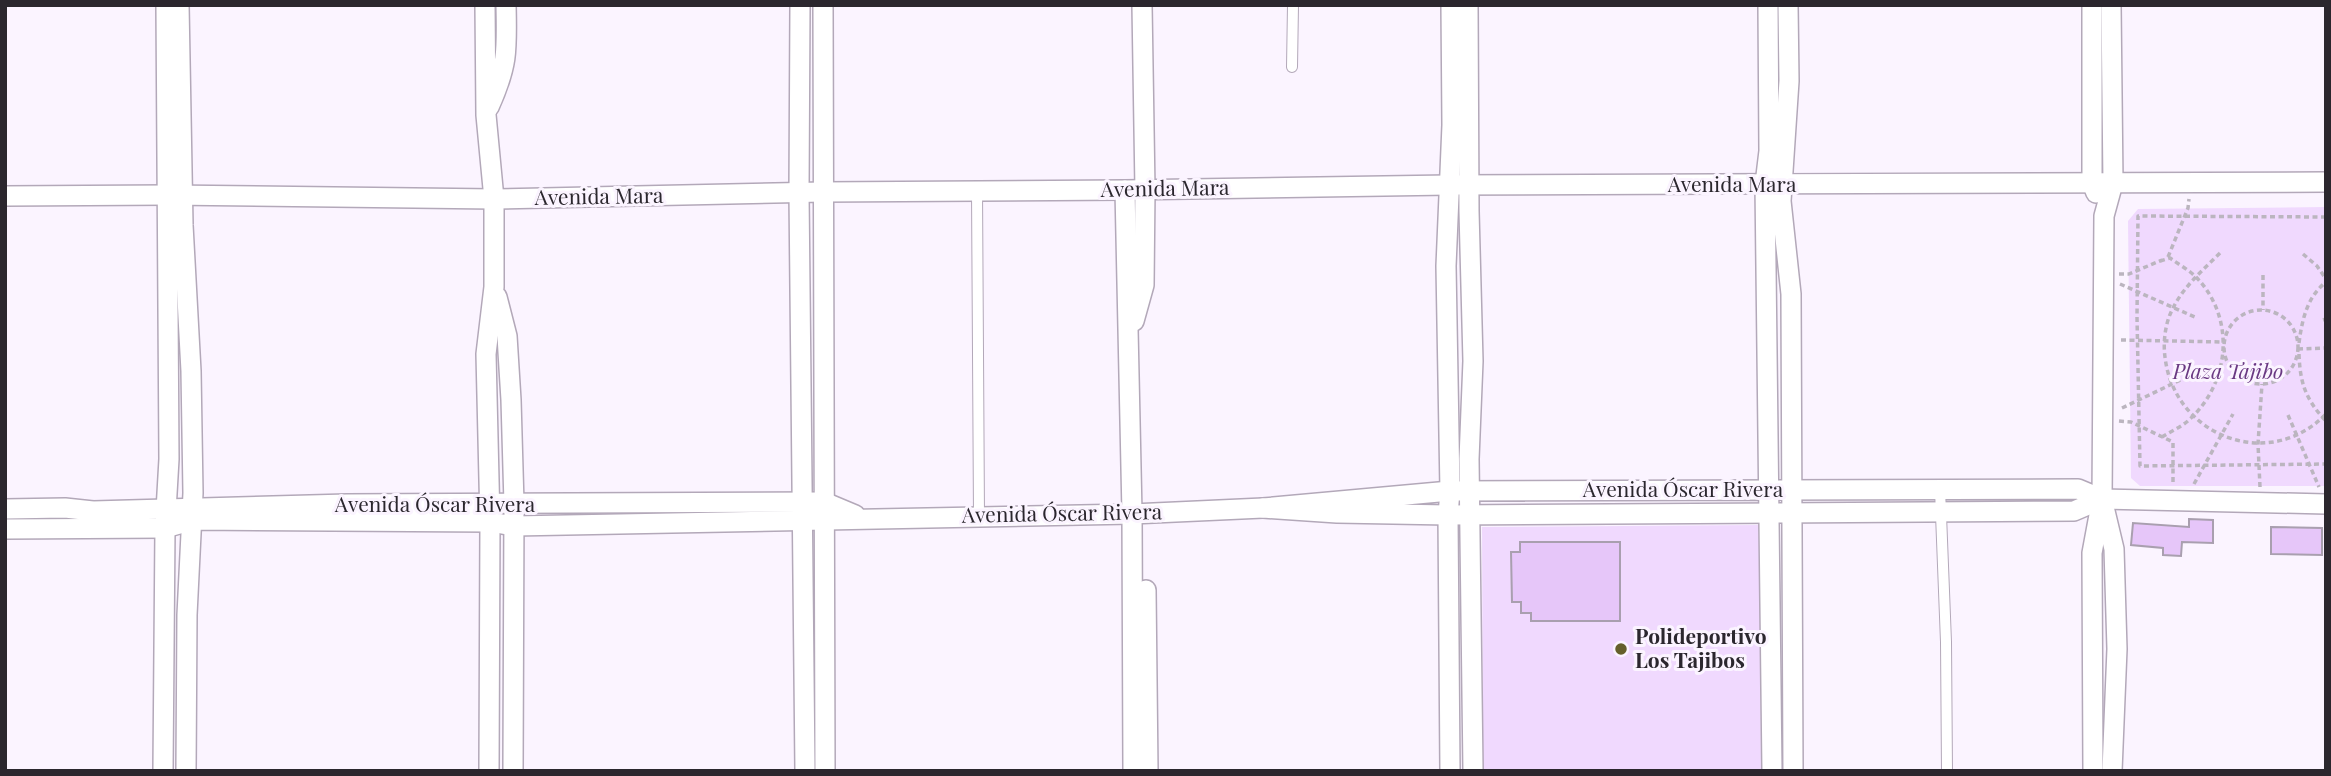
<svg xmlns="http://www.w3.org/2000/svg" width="2331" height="776" viewBox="0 0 2331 776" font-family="'Playfair Display',serif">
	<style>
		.green { fill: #f0d9fe }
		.building { fill: #e6c6f9; stroke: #a99faf; stroke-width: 2 }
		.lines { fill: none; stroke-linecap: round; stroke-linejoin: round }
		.lane-casing { stroke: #b3a8b9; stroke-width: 12 }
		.street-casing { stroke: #b3a8b9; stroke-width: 22 }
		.path { stroke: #bbb5bf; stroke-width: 3.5; stroke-dasharray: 5 3.5; stroke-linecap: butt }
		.lane { stroke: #fff; stroke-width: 10 }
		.street { stroke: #fff; stroke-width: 19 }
		.poi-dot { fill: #655f2b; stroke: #fbf4ff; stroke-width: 2.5 }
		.labels { text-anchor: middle; stroke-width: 6; stroke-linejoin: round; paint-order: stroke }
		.street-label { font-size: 21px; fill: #2b272e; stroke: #fbf4ff }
		.park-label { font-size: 21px; font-style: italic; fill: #6a3983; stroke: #fbf4ff }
		.poi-label { font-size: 21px; font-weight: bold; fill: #2b272e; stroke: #fbf4ff; text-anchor: start }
	</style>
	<rect width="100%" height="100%" fill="#fbf4ff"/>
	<g class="green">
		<path d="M 2326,207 L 2326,486 L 2140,486 L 2131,478 L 2128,221 L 2138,209 Z"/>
		<path d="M 1760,525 L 1761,771 L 1483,771 L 1482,527 Z"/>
	</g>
	<g class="building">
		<path d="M 2189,519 L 2213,520 L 2213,543 L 2182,542 L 2181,556 L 2163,555 L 2163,548 L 2131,545 L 2133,523 L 2189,527 Z"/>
		<path d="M 2271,527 L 2322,528 L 2322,555 L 2271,554 Z"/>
		<path d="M 1520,542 L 1620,542 L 1620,621 L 1531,621 L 1531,613 L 1521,613 L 1521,602 L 1512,602 L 1511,552 L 1520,552 Z"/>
	</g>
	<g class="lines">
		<defs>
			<g id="lane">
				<path d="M 1292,67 L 1293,5"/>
				<path d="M 977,190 L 979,516"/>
				<path d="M 1940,489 L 1946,642 L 1947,771"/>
			</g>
			<g id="street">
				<path d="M 179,5 L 183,225 L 191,371 L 193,493 L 187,615 L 186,771"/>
				<path d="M 485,5 L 486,115 L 494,199 L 494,287 L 486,354 L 490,522 L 489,771"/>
				<path d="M 800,5 L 799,193 L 805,771"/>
				<path d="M 823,5 L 825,771"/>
				<path d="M 1468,5 L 1469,211 L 1473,361 L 1469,459 L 1473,771"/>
				<path d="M 1768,5 L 1769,151 L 1765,184 L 1772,771"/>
				<path d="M 1788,5 L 1789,81 L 1781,201 L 1791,294 L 1793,771"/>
				<path d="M 2092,5 L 2092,183 L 2096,193"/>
				<path d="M 489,107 C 508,65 507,50 506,5"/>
				<path d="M 1125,190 L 1132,514 L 1133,771"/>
				<path d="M 5,196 L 168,195 L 494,199 L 823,192 L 1125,190 L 1449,185 L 2326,182"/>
				<path d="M 497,297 L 507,336 L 511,400 L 514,504 L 513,771"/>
				<path d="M 1134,321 L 1144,285 L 1145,190 L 1142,5"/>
				<path d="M 2102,499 L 2074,511 L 1448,515 L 1337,513 L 1263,508 L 1450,491 L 2078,489 L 2102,499 L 2326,504"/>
				<path d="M 2104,507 L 2114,549 L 2117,649 L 2112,771"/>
				<path d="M 5,509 L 65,508 L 93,511 L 347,504 L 824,502 L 855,515"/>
				<path d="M 5,529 L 165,528 L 193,520 L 490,522 L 514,526 L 1132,514 L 1263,508"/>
				<path d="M 1146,590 L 1148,771"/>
				<path d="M 163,771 L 165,528 L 169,459 L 166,5"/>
				<path d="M 1450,771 L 1448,515 L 1450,491 L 1446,266 L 1452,125 L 1451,5"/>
				<path d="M 2093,771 L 2092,553 L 2102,499 L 2104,216 L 2113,183 L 2111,5"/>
			</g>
		</defs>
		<use href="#lane" class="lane-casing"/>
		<use href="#street" class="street-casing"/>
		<g class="path">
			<path d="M 2326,217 L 2138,216 L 2137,317 L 2140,466 L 2326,464"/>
			<path d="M 2220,253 C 2202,271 2183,287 2172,310 C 2165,324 2163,343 2165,357 C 2174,436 2269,473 2326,414"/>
			<path d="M 2303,254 L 2317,266 L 2326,279"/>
			<path d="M 2168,257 L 2188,208 L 2189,199"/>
			<path d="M 2160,261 L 2170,258 C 2178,264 2189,270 2196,277 C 2236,318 2230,382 2190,419 C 2182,427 2171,431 2162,437"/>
			<path d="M 2119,274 L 2129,274 L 2162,260"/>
			<path d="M 2263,275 L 2263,310"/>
			<path d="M 2120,284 L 2197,318"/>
			<circle cx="2261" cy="347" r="37"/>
			<path d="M 2323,320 L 2326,319"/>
			<path d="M 2121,340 L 2224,342"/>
			<path d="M 2299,343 C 2302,320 2307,297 2326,282"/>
			<path d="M 2298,349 L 2326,348"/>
			<path d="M 2299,354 C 2300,382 2305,399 2326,421"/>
			<path d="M 2122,408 L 2195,373"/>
			<path d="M 2288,415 L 2319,487"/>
			<path d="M 2119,421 L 2131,422 L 2173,442 L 2173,485"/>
			<path d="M 2194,484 L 2233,414"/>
			<path d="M 2260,487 L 2258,444 L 2262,384"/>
		</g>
		<use href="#lane" class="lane"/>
		<use href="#street" class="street"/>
	</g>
	<circle class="poi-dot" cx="1621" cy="649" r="7"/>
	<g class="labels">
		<g class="street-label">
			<text x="1732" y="192">Avenida Mara</text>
			<text transform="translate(1165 189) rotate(-1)" y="7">Avenida Mara</text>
			<text transform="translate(599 197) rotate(-1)" y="7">Avenida Mara</text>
			<text x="1683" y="497">Avenida Óscar Rivera</text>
			<text x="435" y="512">Avenida Óscar Rivera</text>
			<text transform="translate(1062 514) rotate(-1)" y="7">Avenida Óscar Rivera</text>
		</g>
		<g class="park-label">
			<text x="2228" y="379">Plaza Tajibo</text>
		</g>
		<g class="poi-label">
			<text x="1635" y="644">Polideportivo<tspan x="1635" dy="24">Los Tajibos</tspan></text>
		</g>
	</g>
	<rect width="2331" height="776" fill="none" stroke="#2b272e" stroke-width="14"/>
</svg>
